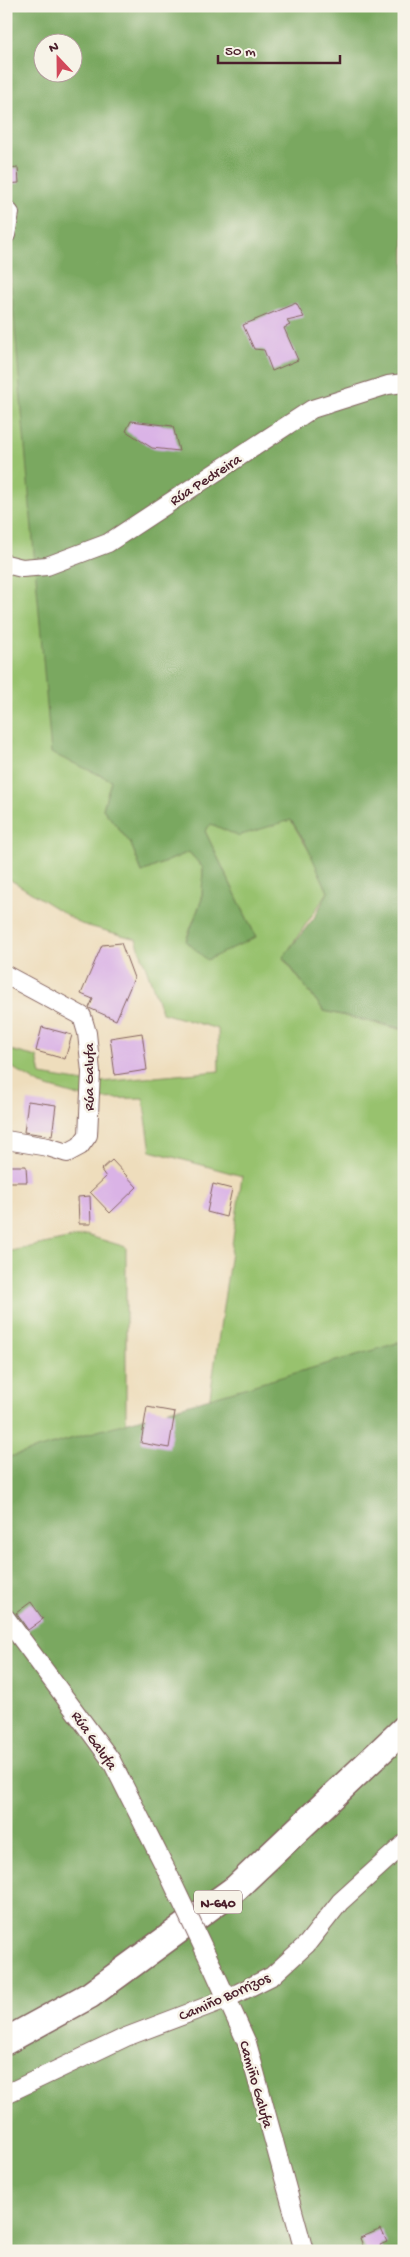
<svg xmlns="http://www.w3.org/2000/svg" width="410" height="2257" viewBox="0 0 410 2257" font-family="'Gochi Hand',sans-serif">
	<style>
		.green { fill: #98c26e; stroke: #71704c }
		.forest { fill: #7aa861; stroke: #626446; fill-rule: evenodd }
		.building { fill: #dab3e6 }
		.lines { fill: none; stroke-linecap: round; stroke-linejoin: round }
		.minor-casing { stroke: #83625e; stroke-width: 20 }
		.highway-casing { stroke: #83625e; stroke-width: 29 }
		.minor { stroke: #fff; stroke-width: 18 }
		.highway { stroke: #fff; stroke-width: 26 }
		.minor-bridge-casing { stroke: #83625e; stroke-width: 20; stroke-linecap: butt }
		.minor-bridge { stroke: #fff; stroke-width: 18 }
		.labels { text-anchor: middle; stroke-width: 5; stroke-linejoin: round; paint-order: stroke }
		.shield { fill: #f7f3e8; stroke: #7e5f64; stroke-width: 1 }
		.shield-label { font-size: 14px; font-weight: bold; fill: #4a1f2b }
		.street-label { font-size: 15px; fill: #4a1f2b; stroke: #f7f3e8 }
	</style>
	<rect width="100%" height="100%" fill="#f7f3e8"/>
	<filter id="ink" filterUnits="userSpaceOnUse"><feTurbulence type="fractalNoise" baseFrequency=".02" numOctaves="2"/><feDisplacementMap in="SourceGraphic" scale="10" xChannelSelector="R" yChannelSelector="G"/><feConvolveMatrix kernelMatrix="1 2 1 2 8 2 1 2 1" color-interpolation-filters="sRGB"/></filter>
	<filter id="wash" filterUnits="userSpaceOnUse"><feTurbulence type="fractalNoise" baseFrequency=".0096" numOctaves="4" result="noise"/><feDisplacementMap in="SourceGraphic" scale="20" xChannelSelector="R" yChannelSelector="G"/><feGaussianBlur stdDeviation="1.12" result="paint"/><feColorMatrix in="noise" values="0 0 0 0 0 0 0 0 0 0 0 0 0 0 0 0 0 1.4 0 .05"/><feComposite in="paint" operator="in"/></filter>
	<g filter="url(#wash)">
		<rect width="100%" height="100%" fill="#eeddbc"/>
		<g class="green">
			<path d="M 17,282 L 116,765 L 103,809 L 131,844 L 142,872 L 189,852 L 203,868 L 202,899 L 186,940 L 256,937 L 205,831 L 229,798 L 272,789 L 311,854 L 328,892 L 283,958 L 324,1011 L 404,1030 L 404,1387 L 207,1417 L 242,1176 L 151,1151 L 143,1098 L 89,1099 L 41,1085 L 13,1068 L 6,1066 L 6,1049 L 37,1057 L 41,1075 L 90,1083 L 219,1071 L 218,1029 L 162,1013 L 136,939 L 81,924 L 6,877 L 6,283 Z"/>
			<path d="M 86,1235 L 126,1247 L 126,1445 L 6,1495 L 6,1252 Z"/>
		</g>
		<g class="forest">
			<path d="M 6,6 L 404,6 L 404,785 L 398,787 L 404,794 L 404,1029 L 324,1011 L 283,957 L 314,918 L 328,892 L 305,842 L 291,820 L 238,836 L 211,824 L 205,831 L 256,937 L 207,960 L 186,941 L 202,899 L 203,868 L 189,852 L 142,872 L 131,844 L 103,809 L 111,780 L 51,753 L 6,223 ZM 42,42 L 72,42 L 72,72 L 42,72 Z"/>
			<path d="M 404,1341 L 404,2251 L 6,2251 L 6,1458 Z"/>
		</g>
		<g id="blocks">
			<g class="building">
				<path d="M 18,168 L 19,183 L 6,184 L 6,169 Z"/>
				<path d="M 296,303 L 304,317 L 287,321 L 290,325 L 284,328 L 298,360 L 272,371 L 264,350 L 254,349 L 243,325 Z"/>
				<path d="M 131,421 L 173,426 L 179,451 L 152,448 L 126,431 Z"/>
				<path d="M 121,943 L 134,978 L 116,1020 L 89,1008 L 93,999 L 81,994 L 102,945 Z"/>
				<path d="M 42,1027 L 72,1035 L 65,1059 L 36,1051 Z"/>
				<path d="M 142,1033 L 147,1070 L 115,1075 L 110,1038 Z"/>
				<path d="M 28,1101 L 56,1105 L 52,1136 L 24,1132 Z"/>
				<path d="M 112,1160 L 137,1187 L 110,1213 L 90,1192 L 106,1177 L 101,1170 Z"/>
				<path d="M 6,1166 L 26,1166 L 27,1182 L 6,1182 Z"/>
				<path d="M 213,1184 L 232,1189 L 226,1217 L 207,1212 Z"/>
				<path d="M 90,1196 L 91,1224 L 79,1224 L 78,1197 Z"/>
				<path d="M 147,1407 L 175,1412 L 169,1448 L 141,1443 Z"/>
				<path d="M 31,1602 L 43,1619 L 28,1630 L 16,1613 Z"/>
				<path d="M 381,2229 L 387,2242 L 380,2245 L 383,2251 L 365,2251 L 360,2238 Z"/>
			</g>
		</g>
	</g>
	<g filter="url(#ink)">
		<use href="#blocks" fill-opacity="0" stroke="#83625e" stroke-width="1"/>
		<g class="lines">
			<defs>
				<g id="minor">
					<path d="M 6,209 L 10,213 L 6,235"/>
					<path d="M 6,564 L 22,568 L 47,566 L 108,543 L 312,409 L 388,385 L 404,383"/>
					<path d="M 6,975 L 82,1016 L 87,1033 L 91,1072 L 88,1135 L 80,1146 L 67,1153 L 48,1147 L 6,1140"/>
					<path d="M 6,1618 L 111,1760 L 167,1871"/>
					<path d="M 212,1966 L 247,2043 L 304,2251"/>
					<path d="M 6,2094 L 126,2037 L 226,1999 L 272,1976 L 307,1944 L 340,1902 L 404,1844"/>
				</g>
				<path id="highway" d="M 6,2041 L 90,1995 L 236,1888 L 404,1729"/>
			</defs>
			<use href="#minor" class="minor-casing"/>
			<use href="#highway" class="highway-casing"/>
			<use href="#minor" class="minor"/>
			<use href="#highway" class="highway"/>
			<defs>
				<path id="minor-bridge" d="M 167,1871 L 212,1966"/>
			</defs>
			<use href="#minor-bridge" class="minor-bridge-casing"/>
			<use href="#minor-bridge" class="minor-bridge"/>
		</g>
	</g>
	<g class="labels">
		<rect class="shield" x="194" y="1890.5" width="48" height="23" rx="4"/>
		<g class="shield-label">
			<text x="218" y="1907">N-640</text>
		</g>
		<g class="street-label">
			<text transform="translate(205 479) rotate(-33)" y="5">Rúa Pedreira</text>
			<text transform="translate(88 1077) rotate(-90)" y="5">Rúa Galufa</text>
			<text transform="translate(95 1740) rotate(55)" y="5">Rúa Galufa</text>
			<text transform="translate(224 1996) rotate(-24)" y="5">Camiño Borrizos</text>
			<text transform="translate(257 2084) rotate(74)" y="5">Camiño Galufa</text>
		</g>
	</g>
	<rect width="410" height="2257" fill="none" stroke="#f7f3e8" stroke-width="25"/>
	<g transform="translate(58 58) rotate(338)"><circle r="24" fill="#f7f3e8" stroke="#b29e9c"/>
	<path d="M0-4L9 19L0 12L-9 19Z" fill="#d1495b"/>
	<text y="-8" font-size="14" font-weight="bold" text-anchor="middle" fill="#4a1f2b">N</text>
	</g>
	<path d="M218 55v8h122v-8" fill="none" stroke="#4a1f2b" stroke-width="2.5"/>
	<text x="225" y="55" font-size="15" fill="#4a1f2b" stroke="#f7f3e8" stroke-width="4" paint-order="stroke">50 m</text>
</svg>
